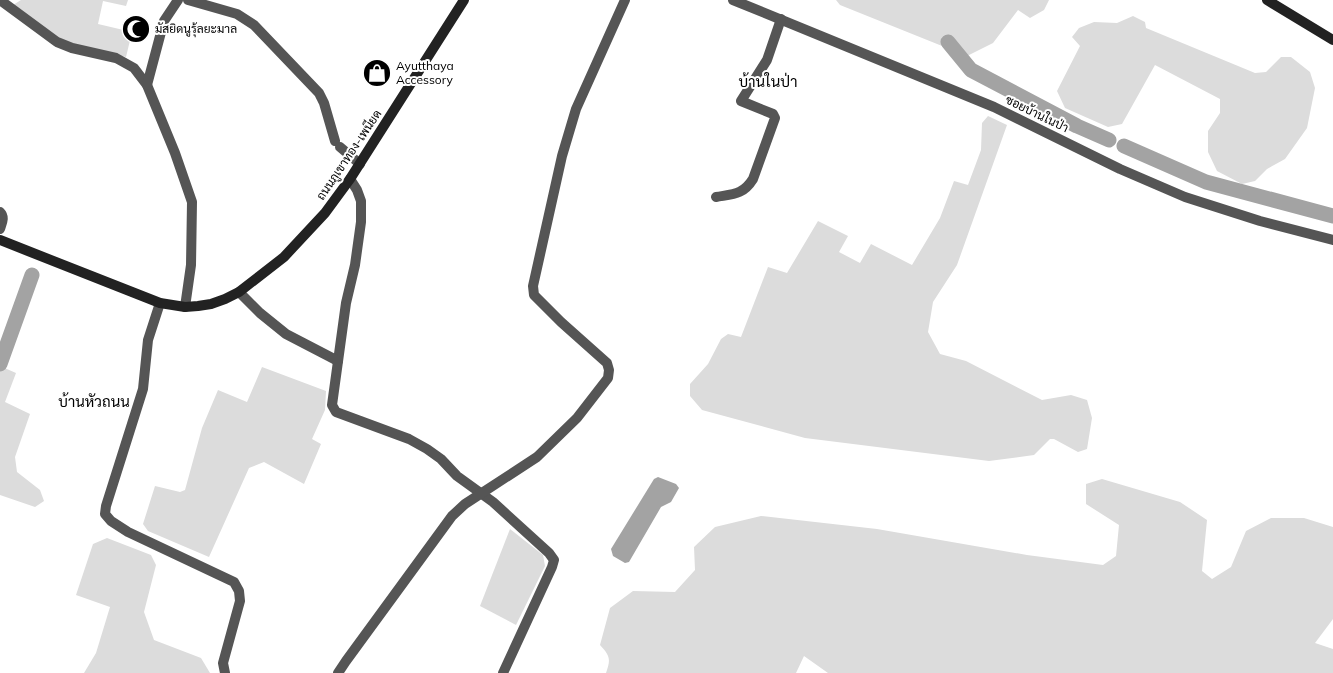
<svg xmlns="http://www.w3.org/2000/svg" width="1333" height="673" viewBox="0 0 1333 673" font-family="Mulish,Sarabun,sans-serif">
	<style>
		.green { fill: #dcdcdc }
		.water { fill: #a3a3a3 }
		.lines { fill: none; stroke-linecap: round; stroke-linejoin: round }
		.canal { stroke: #a3a3a3; stroke-width: 15 }
		.street { stroke: #555; stroke-width: 10 }
		.secondary { stroke: #222; stroke-width: 10 }
		.labels { text-anchor: middle; stroke-width: 4; stroke-linejoin: round; paint-order: stroke }
		.poi-label { font-size: 12px; fill: #000; stroke: #fff; text-anchor: start }
		.street-label { font-size: 12px; fill: #000; stroke: #fff }
		.quarter-label { font-size: 15px; fill: #000; stroke: #fff }
	</style>
	<rect width="100%" height="100%" fill="#fff"/>
	<g class="green">
		<path d="M 21,0 L 128,0 L 126,6 L 103,1 L 98,24 L 132,32 L 126,57 L 74,45 L 59,39 L 13,5 Z"/>
		<path d="M 836,0 L 1049,0 L 1044,10 L 1030,18 L 1018,10 L 993,43 L 967,56 L 840,5 Z"/>
		<path d="M 1133,16 L 1145,22 L 1146,28 L 1255,73 L 1266,72 L 1281,57 L 1291,57 L 1310,72 L 1315,88 L 1307,128 L 1285,159 L 1267,169 L 1255,181 L 1242,184 L 1217,171 L 1208,152 L 1208,131 L 1220,113 L 1220,99 L 1155,65 L 1122,124 L 1108,127 L 1065,108 L 1057,91 L 1080,46 L 1072,37 L 1079,28 L 1094,22 L 1117,23 Z"/>
		<path d="M 988,116 L 1007,125 L 957,265 L 933,302 L 928,332 L 940,354 L 966,361 L 1042,400 L 1071,395 L 1087,400 L 1092,418 L 1087,449 L 1078,452 L 1054,439 L 1050,439 L 1034,455 L 989,461 L 805,438 L 702,410 L 690,396 L 690,384 L 708,364 L 721,339 L 728,334 L 741,337 L 768,267 L 787,273 L 818,221 L 848,236 L 839,252 L 860,263 L 871,244 L 912,265 L 940,218 L 954,181 L 968,185 L 981,150 L 982,123 Z"/>
		<path d="M 0,366 L 16,373 L 5,402 L 30,414 L 15,457 L 17,472 L 40,490 L 44,501 L 35,507 L 0,495 Z"/>
		<path d="M 262,367 L 326,391 L 325,410 L 312,439 L 321,444 L 304,484 L 264,462 L 249,468 L 209,557 L 148,531 L 143,524 L 155,486 L 180,492 L 185,490 L 202,428 L 218,390 L 247,402 Z"/>
		<path d="M 1102,479 L 1180,502 L 1207,520 L 1202,571 L 1212,579 L 1231,567 L 1246,531 L 1271,518 L 1304,518 L 1333,527 L 1333,619 L 1315,643 L 1333,649 L 1333,673 L 828,673 L 804,656 L 796,673 L 606,673 C 611,659 610,656 600,645 L 610,608 L 633,591 L 675,592 L 695,570 L 694,547 L 715,527 L 761,516 L 877,529 L 1027,555 L 1103,565 L 1116,556 L 1119,525 L 1086,504 L 1086,484 Z"/>
		<path d="M 510,529 L 543,555 L 545,566 L 516,625 L 480,606 Z"/>
		<path d="M 107,538 L 151,555 L 156,565 L 144,612 L 154,640 L 201,658 L 210,673 L 84,673 L 96,653 L 110,607 L 76,595 L 93,544 Z"/>
	</g>
	<path class="water" d="M 658,477 L 676,484 L 679,488 L 671,502 L 661,507 L 629,562 L 625,563 L 613,556 L 611,549 L 654,479 Z"/>
	<g class="lines">
		<g class="canal">
			<path d="M 948,42 L 971,70 L 1077,126 L 1109,140"/>
			<path d="M 1124,146 L 1206,182 L 1333,216"/>
			<path d="M 0,364 L 32,275"/>
		</g>
		<g class="street">
			<path d="M 0,0 L 57,42 L 72,48 L 116,58 L 134,68 L 147,85 L 175,153 L 192,202 L 191,265 L 185,307"/>
			<path d="M 188,0 L 237,14 L 254,25 L 319,93 L 324,103 L 335,141"/>
			<path d="M 733,0 L 994,107 L 1120,169 L 1185,197 L 1260,221 L 1333,240"/>
			<path d="M 147,85 L 164,21 L 178,0"/>
			<path d="M 340,147 L 360,164"/>
			<path d="M 350,179 L 357,190 L 361,201 L 361,222 L 355,265 L 346,303 L 332,405 L 336,412 L 409,439 L 427,449 L 441,459 L 457,476 L 493,502 L 549,553 L 554,560 L 552,567 L 503,673"/>
			<path d="M 716,197 C 733,194 743,195 753,179 L 775,118 L 773,114 L 741,101 L 767,60 L 781,19"/>
			<path d="M 0,212 C 5,217 2,223 0,229"/>
			<path d="M 239,292 L 260,313 L 286,334 L 338,361"/>
			<path d="M 160,303 L 148,340 L 143,389 L 106,506 L 105,514 L 111,521 L 128,532 L 234,582 L 239,591 L 240,601 L 223,663 L 225,673"/>
			<path d="M 338,673 L 346,661 L 452,516 L 465,504 L 537,457 L 577,418 L 608,378 L 609,370 L 607,363 L 561,322 L 534,295 L 533,286 L 562,156 L 576,109 L 625,0"/>
		</g>
		<g class="secondary">
			<path d="M 1267,0 L 1333,40"/>
			<path d="M 0,240 L 160,303 L 185,307 L 198,306 L 211,304 L 225,299 L 239,292 L 284,257 L 325,213 L 350,179 L 464,0"/>
		</g>
	</g>
	<defs>
		<symbol id="mosque-disc" viewBox="-11 -11 22 22"><circle r="9.5" fill="#000" stroke="#fff"/><path d="M3.5-4.9A6 6 0 1 0 3.5 4.9A5 5 0 1 1 3.5-4.9Z" fill="#fff"/></symbol>
		<symbol id="shop-disc" viewBox="-11 -11 22 22"><circle r="9.5" fill="#000" stroke="#fff"/><path d="M-5-2.5h2.3a2.7 3.5 0 0 1 5.4 0H5L5.5 6h-11ZM-1.5-2.5h3a1.5 2.3 0 0 0-3 0Z" fill="#fff"/></symbol>
	</defs>
	<g fill-rule="evenodd">
		<use href="#mosque-disc" x="120" y="13" width="32" height="32"/>
		<use href="#shop-disc" x="361" y="57" width="32" height="32"/>
	</g>
	<g class="labels">
		<g class="poi-label">
			<text x="155" y="33">มัสยิดนูรุ้ลยะมาล</text>
			<text x="396" y="70">Ayutthaya<tspan x="396" dy="14">Accessory</tspan></text>
		</g>
		<g class="street-label">
			<text transform="translate(1037 114) rotate(26)" y="4">ซอยบ้านในป่า</text>
			<text transform="translate(349 155) rotate(-56)" y="4">ถนนภูเขาทอง-เพนียด</text>
		</g>
		<g class="quarter-label">
			<text x="768" y="87">บ้านในป่า</text>
			<text x="94" y="407">บ้านหัวถนน</text>
		</g>
	</g>
</svg>
